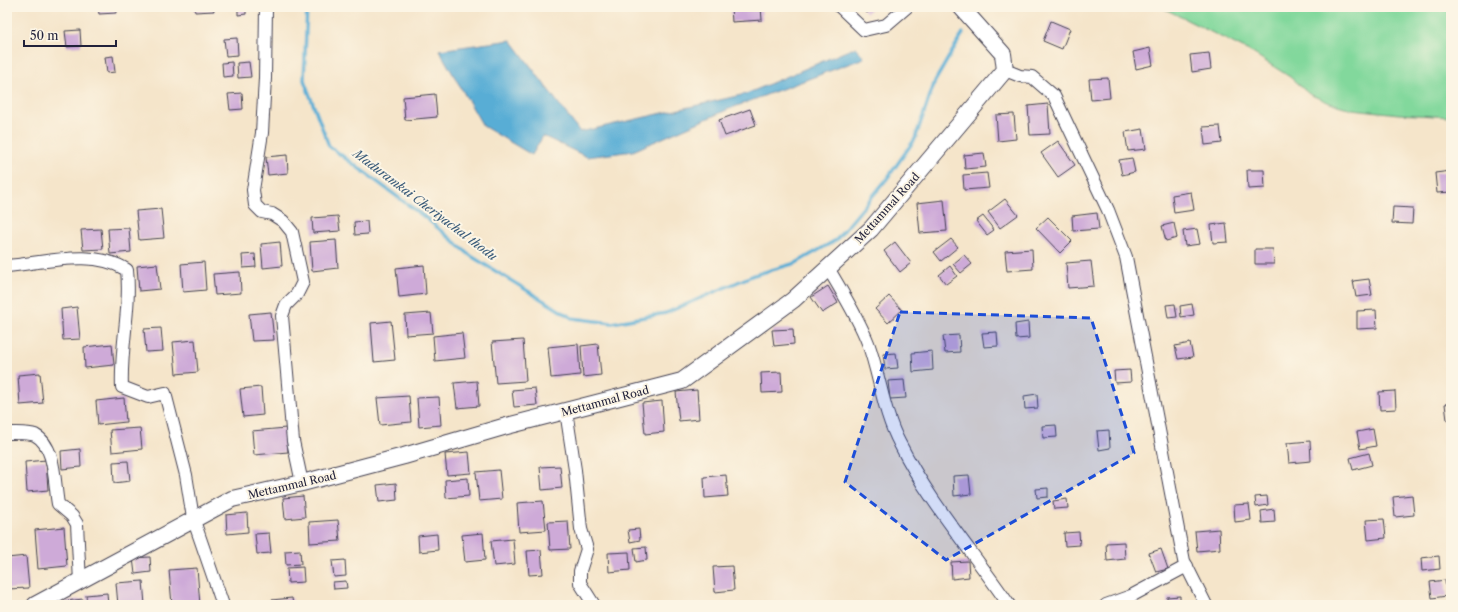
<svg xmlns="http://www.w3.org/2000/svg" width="1458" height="612" viewBox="0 0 1458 612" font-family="'Libre Caslon Text',serif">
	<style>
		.green { fill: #82d89c; stroke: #527d6c }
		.water { fill: #59add5; stroke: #3e6888 }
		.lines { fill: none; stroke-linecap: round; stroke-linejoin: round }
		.stream { stroke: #59add5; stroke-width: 3.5 }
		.building { fill: #ceaad8 }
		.minor-casing { stroke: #423f50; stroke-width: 14 }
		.secondary-casing { stroke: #423f50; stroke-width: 18 }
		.minor { stroke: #fff; stroke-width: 12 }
		.secondary { stroke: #fff; stroke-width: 16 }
		.marked { fill: #1d4ed8; fill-opacity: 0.2; stroke: #1d4ed8; stroke-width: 3; stroke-dasharray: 8 5; stroke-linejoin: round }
		.labels { text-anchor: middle; stroke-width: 4; stroke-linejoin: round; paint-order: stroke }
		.street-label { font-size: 11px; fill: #22223b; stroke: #fcf5e5 }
		.water-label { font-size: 12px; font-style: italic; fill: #385a79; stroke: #fcf5e5 }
	</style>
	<rect width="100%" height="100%" fill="#fcf5e5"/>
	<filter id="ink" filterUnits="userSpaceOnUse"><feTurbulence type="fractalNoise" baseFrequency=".025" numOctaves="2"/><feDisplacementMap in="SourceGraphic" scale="8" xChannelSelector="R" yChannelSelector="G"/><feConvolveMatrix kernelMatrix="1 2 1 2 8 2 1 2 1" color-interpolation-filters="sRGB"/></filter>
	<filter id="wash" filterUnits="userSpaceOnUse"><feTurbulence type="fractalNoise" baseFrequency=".012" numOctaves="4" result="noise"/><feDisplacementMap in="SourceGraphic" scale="16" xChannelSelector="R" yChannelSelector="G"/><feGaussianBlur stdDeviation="0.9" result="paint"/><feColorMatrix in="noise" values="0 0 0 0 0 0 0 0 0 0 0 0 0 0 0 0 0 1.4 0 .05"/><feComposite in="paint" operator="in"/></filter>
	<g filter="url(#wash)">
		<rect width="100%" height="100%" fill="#f5e5ca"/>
		<path class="green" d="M 1161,7 L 1451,7 L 1451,117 L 1399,114 L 1352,109 L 1330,103 L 1309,94 L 1290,77 L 1251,52 Z"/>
		<path class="water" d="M 511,40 L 580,132 L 746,94 L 856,47 L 864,58 L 729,109 L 633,151 L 587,157 L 543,136 L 532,155 L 483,126 L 439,50 Z"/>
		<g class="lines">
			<g class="stream">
				<path d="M 307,7 L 304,80 L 329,146 L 426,218 L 471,256 L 572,318 L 612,323 L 666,313 L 754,275 L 796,263 L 836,240 L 886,180 L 915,139 L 935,81 L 963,33"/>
				<path d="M 974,14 L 978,7"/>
			</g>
		</g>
		<g id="blocks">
			<g class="building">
				<path d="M 98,7 L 116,7 L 116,13 L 99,14 Z"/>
				<path d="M 194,7 L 213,7 L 214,11 L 195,12 Z"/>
				<path d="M 238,7 L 246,7 L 246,14 L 238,15 Z"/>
				<path d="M 731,7 L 761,7 L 762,20 L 732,22 Z"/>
				<path d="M 861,7 L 873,7 L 867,13 Z"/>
				<path d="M 1051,21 L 1070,29 L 1062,49 L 1043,41 Z"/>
				<path d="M 80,30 L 81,46 L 67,47 L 65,31 Z"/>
				<path d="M 237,38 L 238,55 L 226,56 L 224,39 Z"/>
				<path d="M 1150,48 L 1153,65 L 1136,69 L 1133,52 Z"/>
				<path d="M 1209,53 L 1211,69 L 1192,72 L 1190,55 Z"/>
				<path d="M 113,56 L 115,72 L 107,73 L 105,57 Z"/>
				<path d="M 232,62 L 233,76 L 223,77 L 222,63 Z"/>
				<path d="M 249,62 L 251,77 L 238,78 L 237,63 Z"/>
				<path d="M 1108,78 L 1110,98 L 1091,100 L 1089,79 Z"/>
				<path d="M 242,93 L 243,109 L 230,110 L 228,94 Z"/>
				<path d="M 435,94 L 437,117 L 405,120 L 403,97 Z"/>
				<path d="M 1048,104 L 1050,134 L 1030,135 L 1028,106 Z"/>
				<path d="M 750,109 L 756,125 L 725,136 L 719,120 Z"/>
				<path d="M 1014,114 L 1016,139 L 998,141 L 996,115 Z"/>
				<path d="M 1220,126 L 1222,143 L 1205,145 L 1203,127 Z"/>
				<path d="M 1143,129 L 1146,149 L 1128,151 L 1125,132 Z"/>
				<path d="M 1058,141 L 1075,165 L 1058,177 L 1041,153 Z"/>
				<path d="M 984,153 L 986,167 L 965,169 L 964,155 Z"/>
				<path d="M 287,155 L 288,173 L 268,175 L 266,157 Z"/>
				<path d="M 1132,158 L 1135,172 L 1122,175 L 1119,160 Z"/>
				<path d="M 1247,170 L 1264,170 L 1265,188 L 1248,189 Z"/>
				<path d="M 1451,171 L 1451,192 L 1437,193 L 1435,173 Z"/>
				<path d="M 987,173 L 989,188 L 964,190 L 963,175 Z"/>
				<path d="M 7,185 L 9,185 L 11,208 L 7,209 Z"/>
				<path d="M 1191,192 L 1194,210 L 1174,213 L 1172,195 Z"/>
				<path d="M 1005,199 L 1018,215 L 1000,228 L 988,212 Z"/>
				<path d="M 944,200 L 947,231 L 920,233 L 917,203 Z"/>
				<path d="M 1393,207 L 1413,208 L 1412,224 L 1392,223 Z"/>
				<path d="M 161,209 L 164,238 L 139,240 L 136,211 Z"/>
				<path d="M 1097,213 L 1099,229 L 1073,231 L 1072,216 Z"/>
				<path d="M 338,216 L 340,231 L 313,233 L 312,218 Z"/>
				<path d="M 983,216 L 994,230 L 987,235 L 976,221 Z"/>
				<path d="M 1048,217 L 1072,241 L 1060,253 L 1036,228 Z"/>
				<path d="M 367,221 L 368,234 L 355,235 L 354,222 Z"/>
				<path d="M 1174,223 L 1177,238 L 1166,241 L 1162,226 Z"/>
				<path d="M 1226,223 L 1228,242 L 1213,243 L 1211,225 Z"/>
				<path d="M 129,228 L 131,252 L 110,254 L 108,229 Z"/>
				<path d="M 101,229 L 103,249 L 83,250 L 81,230 Z"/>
				<path d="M 1197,229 L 1200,244 L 1185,246 L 1183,231 Z"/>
				<path d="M 951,239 L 958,247 L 941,261 L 934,252 Z"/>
				<path d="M 336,240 L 338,268 L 312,271 L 310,242 Z"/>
				<path d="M 280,242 L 282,266 L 263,268 L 261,244 Z"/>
				<path d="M 895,242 L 911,263 L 900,272 L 884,251 Z"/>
				<path d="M 1032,249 L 1033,269 L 1007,271 L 1005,251 Z"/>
				<path d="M 1255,249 L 1273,249 L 1274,264 L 1255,264 Z"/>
				<path d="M 255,254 L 256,267 L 243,268 L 242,255 Z"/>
				<path d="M 964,255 L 972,264 L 961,273 L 953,264 Z"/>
				<path d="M 1091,261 L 1094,286 L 1068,288 L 1066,263 Z"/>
				<path d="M 204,262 L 206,290 L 183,292 L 181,264 Z"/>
				<path d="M 157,264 L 160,289 L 139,291 L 137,266 Z"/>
				<path d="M 424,265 L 426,294 L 399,297 L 396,268 Z"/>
				<path d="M 950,266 L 957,276 L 946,284 L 939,275 Z"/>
				<path d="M 240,272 L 241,293 L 215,295 L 213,274 Z"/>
				<path d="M 1369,279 L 1372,295 L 1356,297 L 1353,281 Z"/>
				<path d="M 828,286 L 838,303 L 822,313 L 811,297 Z"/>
				<path d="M 889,296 L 902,310 L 888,323 L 875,309 Z"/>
				<path d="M 1175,304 L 1177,317 L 1168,318 L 1166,305 Z"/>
				<path d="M 1192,304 L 1194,315 L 1181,317 L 1180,306 Z"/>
				<path d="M 77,307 L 80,339 L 63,340 L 61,309 Z"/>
				<path d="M 1376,310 L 1377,328 L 1357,329 L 1357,311 Z"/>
				<path d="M 271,312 L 274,340 L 252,341 L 249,314 Z"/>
				<path d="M 431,313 L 433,333 L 406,335 L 405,315 Z"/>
				<path d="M 391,321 L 395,360 L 374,362 L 371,323 Z"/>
				<path d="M 1028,322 L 1029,338 L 1016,339 L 1015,324 Z"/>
				<path d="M 161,328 L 163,351 L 146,352 L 144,329 Z"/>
				<path d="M 793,329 L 794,344 L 774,346 L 772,330 Z"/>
				<path d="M 997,332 L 998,346 L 984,347 L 982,333 Z"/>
				<path d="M 462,333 L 465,358 L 435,361 L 433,336 Z"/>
				<path d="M 959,335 L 960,352 L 945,353 L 943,336 Z"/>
				<path d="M 195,340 L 198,372 L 176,374 L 173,342 Z"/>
				<path d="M 523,340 L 526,381 L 496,383 L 492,342 Z"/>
				<path d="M 1190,343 L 1193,357 L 1178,359 L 1175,346 Z"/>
				<path d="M 112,344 L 114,365 L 85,368 L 84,347 Z"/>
				<path d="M 578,344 L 580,375 L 551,378 L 548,347 Z"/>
				<path d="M 598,344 L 601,375 L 583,377 L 581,346 Z"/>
				<path d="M 932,351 L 933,370 L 913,372 L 912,353 Z"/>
				<path d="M 896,353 L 898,368 L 885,369 L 883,354 Z"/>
				<path d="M 1130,370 L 1131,382 L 1115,383 L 1114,371 Z"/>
				<path d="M 781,372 L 782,392 L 762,393 L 761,373 Z"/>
				<path d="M 40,373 L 43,403 L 20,405 L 18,375 Z"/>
				<path d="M 904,380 L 906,398 L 890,399 L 888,381 Z"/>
				<path d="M 477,381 L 479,406 L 457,408 L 454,383 Z"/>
				<path d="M 261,387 L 263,415 L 243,417 L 240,389 Z"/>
				<path d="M 535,388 L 537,405 L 514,407 L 512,390 Z"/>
				<path d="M 697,390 L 699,419 L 679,421 L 676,392 Z"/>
				<path d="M 1395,391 L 1396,409 L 1380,410 L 1379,392 Z"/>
				<path d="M 1037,394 L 1038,408 L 1025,409 L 1024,396 Z"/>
				<path d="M 409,396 L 411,422 L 380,425 L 377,398 Z"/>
				<path d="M 439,397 L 441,425 L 419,427 L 417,398 Z"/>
				<path d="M 124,398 L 126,422 L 98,425 L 96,401 Z"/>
				<path d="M 662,401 L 664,432 L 645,434 L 642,403 Z"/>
				<path d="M 1451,403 L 1451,420 L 1447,420 L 1445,404 Z"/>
				<path d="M 1056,425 L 1057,437 L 1043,438 L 1042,426 Z"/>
				<path d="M 140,428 L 142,449 L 112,452 L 110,430 Z"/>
				<path d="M 286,428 L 288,452 L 254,455 L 252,431 Z"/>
				<path d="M 1373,429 L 1376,446 L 1360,449 L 1357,432 Z"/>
				<path d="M 1109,430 L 1110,448 L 1099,450 L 1097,431 Z"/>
				<path d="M 1310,441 L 1311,461 L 1289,463 L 1287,443 Z"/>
				<path d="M 80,449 L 81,467 L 62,469 L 61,451 Z"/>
				<path d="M 469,452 L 471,473 L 447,475 L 445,454 Z"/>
				<path d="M 1369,453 L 1372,465 L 1353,470 L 1350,458 Z"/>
				<path d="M 46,460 L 48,490 L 27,492 L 25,462 Z"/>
				<path d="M 128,461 L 130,481 L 114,483 L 113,462 Z"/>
				<path d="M 560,466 L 562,488 L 542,490 L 540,467 Z"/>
				<path d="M 499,470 L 502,499 L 479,501 L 476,472 Z"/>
				<path d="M 726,475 L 728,496 L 705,498 L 704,477 Z"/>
				<path d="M 969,475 L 971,494 L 954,496 L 953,476 Z"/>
				<path d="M 468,478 L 469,496 L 446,498 L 445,480 Z"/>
				<path d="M 396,483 L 397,500 L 379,502 L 377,485 Z"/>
				<path d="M 1048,488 L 1048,497 L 1037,498 L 1036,489 Z"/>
				<path d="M 1412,495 L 1414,515 L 1395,517 L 1393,497 Z"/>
				<path d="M 303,496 L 305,517 L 285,519 L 283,498 Z"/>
				<path d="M 1267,496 L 1268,505 L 1256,507 L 1255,497 Z"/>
				<path d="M 1067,499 L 1068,508 L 1054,509 L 1053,501 Z"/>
				<path d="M 543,501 L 546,530 L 519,532 L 517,503 Z"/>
				<path d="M 1249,504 L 1251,520 L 1235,522 L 1234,505 Z"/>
				<path d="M 1274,509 L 1275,522 L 1262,523 L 1261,511 Z"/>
				<path d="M 247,513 L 248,532 L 227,534 L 226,515 Z"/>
				<path d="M 1384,519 L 1386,538 L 1368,540 L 1366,520 Z"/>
				<path d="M 338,520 L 340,541 L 310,543 L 309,522 Z"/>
				<path d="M 568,521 L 570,549 L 550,550 L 548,522 Z"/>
				<path d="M 64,527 L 67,566 L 38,569 L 35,530 Z"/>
				<path d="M 639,529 L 640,540 L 630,542 L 628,530 Z"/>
				<path d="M 1219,529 L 1220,549 L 1197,551 L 1195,531 Z"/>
				<path d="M 1079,532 L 1080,545 L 1065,546 L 1064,533 Z"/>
				<path d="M 269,533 L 271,553 L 257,554 L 255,534 Z"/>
				<path d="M 483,533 L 485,560 L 465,562 L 462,535 Z"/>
				<path d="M 437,534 L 438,550 L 419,552 L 418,536 Z"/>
				<path d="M 513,539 L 515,564 L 494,566 L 491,541 Z"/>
				<path d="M 1124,542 L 1125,559 L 1107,561 L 1106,543 Z"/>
				<path d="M 646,547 L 647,560 L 636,562 L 634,548 Z"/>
				<path d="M 1161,549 L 1168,569 L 1156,572 L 1149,553 Z"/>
				<path d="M 300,550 L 301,564 L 286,565 L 285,551 Z"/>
				<path d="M 541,550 L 543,574 L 529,575 L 527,551 Z"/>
				<path d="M 629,552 L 630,570 L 609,572 L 608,553 Z"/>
				<path d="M 26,556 L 29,588 L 7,589 L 7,558 Z"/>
				<path d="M 1439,556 L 1440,569 L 1422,571 L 1421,558 Z"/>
				<path d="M 150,557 L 151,572 L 135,574 L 133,558 Z"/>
				<path d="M 345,560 L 346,576 L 334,577 L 332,561 Z"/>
				<path d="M 968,561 L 969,577 L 952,579 L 951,562 Z"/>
				<path d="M 732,566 L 734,590 L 715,592 L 713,567 Z"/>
				<path d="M 303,567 L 304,582 L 288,583 L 287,568 Z"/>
				<path d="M 197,568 L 200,605 L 172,605 L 169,570 Z"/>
				<path d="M 1445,580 L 1447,596 L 1432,598 L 1430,582 Z"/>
				<path d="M 143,581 L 145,605 L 118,605 L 116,583 Z"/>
				<path d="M 346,581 L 347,588 L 334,589 L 333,582 Z"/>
				<path d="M 107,593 L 108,605 L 87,605 L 86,595 Z"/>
				<path d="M 1180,596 L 1180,605 L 1167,605 L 1167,597 Z"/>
				<path d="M 292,598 L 293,605 L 272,605 L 271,600 Z"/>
				<path d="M 83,599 L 84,605 L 66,605 L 66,601 Z"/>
			</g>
		</g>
	</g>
	<g filter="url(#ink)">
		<use href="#blocks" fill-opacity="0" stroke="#423f50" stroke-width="1"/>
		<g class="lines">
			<defs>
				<g id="minor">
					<path d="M 266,7 L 265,78 L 262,133 L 253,190 L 255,205 L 262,212 L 272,214 L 283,221 L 292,232 L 303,282 L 297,294 L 286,305 L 282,316 L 293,441 L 302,483"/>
					<path d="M 840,7 L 864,30 L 886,25 L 907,7"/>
					<path d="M 1005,70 L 1020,76 L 1032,77 L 1054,96 L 1108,210 L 1126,257 L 1184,561 L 1206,605"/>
					<path d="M 7,266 C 44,263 93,248 127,270 C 131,309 120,348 122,387 L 148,397 L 165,393 L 186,475 L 193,518 L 223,605"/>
					<path d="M 828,268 C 842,292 858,317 868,343 C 880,376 883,412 900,444 C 929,502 973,552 1009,605"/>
					<path d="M 566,411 L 575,470 L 581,529 L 587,549 L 580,571 L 580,583 L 594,605"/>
					<path d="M 7,433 C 15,433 28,432 35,435 C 56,446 54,483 58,504 L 72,516 L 77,524 L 80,582"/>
					<path d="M 1106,605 L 1131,596 L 1187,566"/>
				</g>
				<path id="secondary" d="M 35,605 L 232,499 L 302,483 L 404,456 L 503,427 L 682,381 L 793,300 L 871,229 L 1005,70 L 1003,54 L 961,7"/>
			</defs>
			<use href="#minor" class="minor-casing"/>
			<use href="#secondary" class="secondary-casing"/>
			<use href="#minor" class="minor"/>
			<use href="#secondary" class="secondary"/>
		</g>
	</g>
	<path class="marked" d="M 900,312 L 1091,318 L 1134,453 L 946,560 L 845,482 Z"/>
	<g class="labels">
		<g class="street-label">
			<text transform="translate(887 208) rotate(-48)" y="4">Mettammal Road</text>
			<text transform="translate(605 401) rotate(-15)" y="4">Mettammal Road</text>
			<text transform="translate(292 485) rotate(-13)" y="4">Mettammal Road</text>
		</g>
		<g class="water-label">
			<text transform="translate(425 205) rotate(37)" y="4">Maduramkai Cheriyachal thodu</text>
		</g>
	</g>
	<rect width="1458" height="612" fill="none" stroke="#fcf5e5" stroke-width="24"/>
	<path d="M24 40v6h92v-6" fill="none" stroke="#22223b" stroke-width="2"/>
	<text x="30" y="40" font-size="12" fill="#22223b" stroke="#fcf5e5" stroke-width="3" paint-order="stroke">50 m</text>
</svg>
